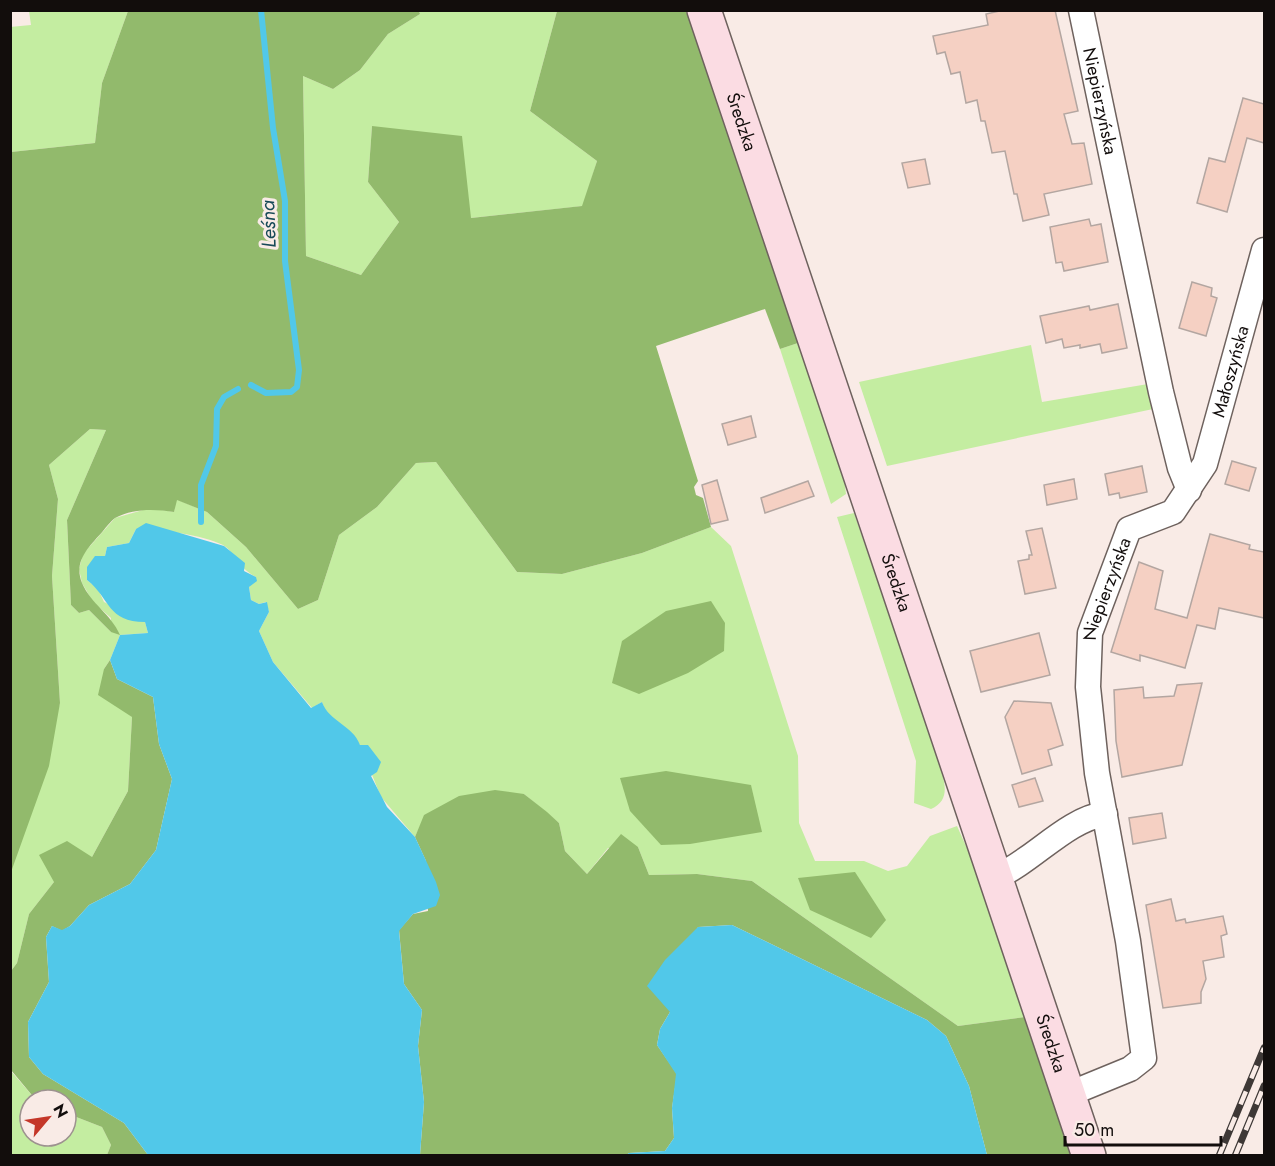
<svg xmlns="http://www.w3.org/2000/svg" width="1275" height="1166" viewBox="0 0 1275 1166" font-family="Jost,sans-serif">
	<style>
		.green { fill: #c4eda1 }
		.forest { fill: #92ba6c }
		.water { fill: #51c8e9 }
		.lines { fill: none; stroke-linecap: round; stroke-linejoin: round }
		.stream { stroke: #51c8e9; stroke-width: 6 }
		.building { fill: #f5d0c3; stroke: #b3a6a1; stroke-width: 1.5 }
		.minor-casing { stroke: #6e625e; stroke-width: 27 }
		.secondary-casing { stroke: #6e625e; stroke-width: 36 }
		.minor { stroke: #fff; stroke-width: 24 }
		.secondary { stroke: #fbdce3; stroke-width: 33 }
		.rail-casing { stroke: #3e3836; stroke-width: 7 }
		.rail { stroke: #f9ebe6; stroke-width: 4.5; stroke-dasharray: 14; stroke-linecap: butt }
		.labels { text-anchor: middle; stroke-width: 6; stroke-linejoin: round; paint-order: stroke }
		.street-label { font-size: 18px; fill: #120d0c; stroke: #f9ebe6 }
		.water-label { font-size: 20px; font-style: italic; fill: #174a58; stroke: #f9ebe6 }
	</style>
	<rect width="100%" height="100%" fill="#f9ebe6"/>
	<g class="green">
		<path d="M 29,11 L 128,11 L 102,83 L 95,143 L 11,152 L 10,27 L 31,25 Z"/>
		<path d="M 419,11 L 557,11 L 530,111 L 597,161 L 583,206 L 471,218 L 372,126 L 368,182 L 399,222 L 361,275 L 306,256 L 303,76 L 333,89 L 360,70 L 388,34 L 420,14 Z"/>
		<path d="M 801,342 L 844,478 L 846,494 L 831,504 L 780,349 Z"/>
		<path d="M 1031,345 L 1042,402 L 1148,384 L 1153,409 L 887,466 L 859,382 Z"/>
		<path d="M 90,429 L 106,430 L 67,520 L 71,605 L 79,613 L 89,610 L 111,632 L 111,618 L 93,602 L 82,583 L 79,569 L 83,554 L 115,518 L 150,508 L 174,512 L 176,499 L 207,512 L 246,547 L 298,609 L 318,600 L 339,535 L 377,507 L 416,463 L 436,462 L 517,572 L 562,574 L 642,553 L 711,527 L 731,546 L 798,756 L 799,823 L 815,861 L 864,861 L 888,871 L 907,866 L 930,836 L 957,826 L 970,855 L 1025,1017 L 958,1026 L 752,881 L 697,874 L 649,875 L 638,847 L 608,848 L 587,874 L 565,851 L 559,823 L 524,794 L 425,815 L 415,837 L 381,797 L 360,745 L 325,711 L 322,702 L 312,708 L 273,662 L 259,631 L 269,612 L 266,602 L 259,604 L 251,600 L 249,587 L 256,577 C 238,568 235,552 223,545 C 203,535 158,529 136,529 L 129,543 L 107,547 L 105,556 L 87,580 L 98,589 L 104,602 L 145,622 L 148,633 L 120,635 L 110,660 L 104,669 L 132,717 L 128,791 L 92,857 L 54,882 L 29,914 L 17,963 L 11,971 L 10,872 L 60,703 L 52,576 L 58,499 L 49,465 Z"/>
		<path d="M 854,513 L 939,760 C 943,780 953,799 931,809 L 914,803 L 916,761 L 837,517 Z"/>
		<path d="M 10,1070 L 36,1100 L 30,1100 L 30,1136 L 66,1136 L 66,1113 L 102,1127 L 111,1145 L 107,1155 L 11,1155 Z"/>
	</g>
	<g class="forest">
		<path d="M 128,11 L 419,11 L 420,14 L 388,34 L 360,70 L 333,89 L 303,76 L 306,256 L 361,275 L 399,222 L 368,182 L 372,126 L 462,136 L 471,218 L 582,206 L 597,161 L 530,111 L 557,11 L 686,11 L 801,342 L 780,349 L 765,309 L 656,346 L 698,481 L 694,487 L 696,495 L 703,498 L 711,527 L 642,553 L 562,574 L 517,572 L 436,462 L 416,463 L 377,507 L 339,535 L 318,600 L 298,609 L 246,547 L 207,512 L 177,500 L 174,512 C 155,509 134,508 115,518 C 111,521 106,527 103,531 C 89,547 73,561 82,583 C 91,604 111,614 120,635 L 111,632 L 89,610 L 79,613 L 71,605 L 67,520 L 106,430 L 90,429 L 49,465 L 58,499 L 52,576 L 60,703 L 49,766 L 11,872 L 11,152 L 95,143 L 102,83 Z"/>
		<path d="M 711,601 L 725,623 L 724,651 L 688,673 L 639,694 L 612,683 L 622,641 L 666,611 Z"/>
		<path d="M 110,660 L 117,679 L 153,697 L 159,744 L 172,779 L 156,850 L 130,884 L 89,905 L 70,926 L 62,931 L 52,926 L 46,937 L 49,982 L 28,1022 L 29,1057 L 43,1074 L 124,1123 L 148,1155 L 107,1155 L 111,1145 L 102,1127 L 66,1113 L 66,1100 L 36,1100 L 11,1070 L 11,971 L 17,963 L 29,914 L 54,882 L 39,855 L 67,841 L 92,857 L 128,791 L 132,717 L 98,695 L 104,669 Z"/>
		<path d="M 666,771 L 751,785 L 762,832 L 690,844 L 661,845 L 630,811 L 620,778 Z"/>
		<path d="M 495,790 L 524,794 L 547,812 L 559,823 L 565,851 L 587,874 L 621,834 L 638,847 L 649,875 L 697,874 L 752,881 L 958,1026 L 1025,1017 L 1070,1155 L 987,1155 L 969,1086 L 946,1036 L 927,1020 L 732,925 L 698,927 L 670,1012 L 660,1029 L 657,1045 L 677,1074 L 672,1108 L 674,1138 L 665,1151 L 629,1153 L 626,1156 L 420,1155 L 424,1102 L 418,1046 L 422,1010 L 404,984 L 399,930 L 413,914 L 428,911 L 426,861 L 415,837 L 424,815 L 459,796 Z"/>
		<path d="M 855,872 L 886,920 L 871,938 L 810,910 L 798,878 Z"/>
	</g>
	<g class="water">
		<path d="M 146,523 L 224,546 L 245,563 L 244,571 L 256,577 L 257,581 L 249,587 L 251,600 L 259,604 L 267,602 L 269,612 L 259,631 L 273,662 L 311,708 L 322,702 C 329,722 353,725 360,745 L 368,745 L 381,762 L 377,772 L 371,776 L 387,807 L 415,837 L 436,882 L 440,895 L 436,906 L 413,914 L 399,931 L 404,984 L 422,1010 L 418,1046 L 424,1102 L 420,1155 L 148,1155 L 124,1123 L 43,1074 L 29,1057 L 28,1022 L 49,982 L 46,937 L 52,926 L 62,930 L 70,926 L 89,905 L 130,884 L 156,850 L 172,779 L 159,744 L 153,697 L 117,679 L 110,660 L 120,635 L 148,633 L 145,622 C 107,622 111,599 87,580 L 87,567 L 95,556 L 105,556 L 107,547 L 129,543 L 136,529 Z"/>
		<path d="M 732,925 L 927,1020 L 946,1036 L 969,1086 L 987,1155 L 626,1155 L 629,1153 L 665,1151 L 674,1138 L 672,1108 L 676,1074 L 657,1045 L 660,1029 L 670,1012 L 647,986 L 665,960 L 698,927 Z"/>
	</g>
	<g class="lines">
		<g class="stream">
			<path d="M 251,385 L 266,393 L 291,392 L 297,387 L 299,370 L 285,261 L 285,201 L 273,128 L 261,10"/>
			<path d="M 201,522 L 201,485 L 216,446 L 217,409 L 224,397 L 238,389"/>
		</g>
	</g>
	<g class="building">
		<path d="M 1004,10 L 1055,10 L 1078,111 L 1064,114 L 1072,144 L 1084,143 L 1092,184 L 1044,194 L 1049,215 L 1023,221 L 1017,194 L 1014,194 L 1005,151 L 992,153 L 985,121 L 981,121 L 977,100 L 966,103 L 960,72 L 951,74 L 945,52 L 937,54 L 933,36 L 988,25 L 986,14 Z"/>
		<path d="M 1243,98 L 1264,104 L 1264,143 L 1247,138 L 1227,212 L 1197,203 L 1209,158 L 1225,162 Z"/>
		<path d="M 925,159 L 930,184 L 908,188 L 902,163 Z"/>
		<path d="M 1089,219 L 1091,226 L 1101,224 L 1108,262 L 1064,271 L 1062,262 L 1056,263 L 1050,227 Z"/>
		<path d="M 1192,282 L 1212,288 L 1211,296 L 1217,298 L 1206,336 L 1179,328 Z"/>
		<path d="M 1118,304 L 1127,348 L 1102,353 L 1100,344 L 1080,348 L 1080,345 L 1064,348 L 1062,339 L 1046,343 L 1040,316 L 1089,306 L 1090,310 Z"/>
		<path d="M 751,416 L 756,437 L 728,445 L 722,424 Z"/>
		<path d="M 1232,461 L 1256,468 L 1249,491 L 1225,484 Z"/>
		<path d="M 1142,466 L 1147,492 L 1120,498 L 1119,493 L 1109,495 L 1105,474 Z"/>
		<path d="M 1074,479 L 1077,499 L 1047,505 L 1044,485 Z"/>
		<path d="M 717,480 L 728,520 L 711,524 L 702,485 Z"/>
		<path d="M 808,481 L 814,496 L 765,513 L 761,498 Z"/>
		<path d="M 1042,528 L 1056,588 L 1025,594 L 1018,561 L 1029,559 L 1029,555 L 1032,555 L 1026,531 Z"/>
		<path d="M 1210,534 L 1250,545 L 1249,549 L 1264,552 L 1264,618 L 1219,608 L 1215,629 L 1197,625 L 1185,668 L 1140,655 L 1140,661 L 1111,652 L 1139,562 L 1163,571 L 1155,609 L 1187,618 Z"/>
		<path d="M 1039,633 L 1050,675 L 981,692 L 970,651 Z"/>
		<path d="M 1202,683 L 1182,765 L 1122,777 L 1116,741 L 1114,690 L 1143,687 L 1144,698 L 1174,696 L 1177,685 Z"/>
		<path d="M 1014,701 L 1051,703 L 1063,745 L 1048,750 L 1052,765 L 1022,774 L 1005,717 Z"/>
		<path d="M 1035,778 L 1043,801 L 1019,807 L 1012,785 Z"/>
		<path d="M 1162,813 L 1166,838 L 1133,844 L 1129,818 Z"/>
		<path d="M 1171,899 L 1176,921 L 1185,919 L 1186,923 L 1223,916 L 1227,934 L 1221,936 L 1224,957 L 1203,961 L 1206,979 L 1201,992 L 1201,1003 L 1163,1008 L 1146,905 Z"/>
	</g>
	<g class="lines">
		<defs>
			<g id="minor">
				<path id="s1" d="M 1081,10 L 1161,392 L 1180,468 L 1189,490"/>
				<path d="M 996,877 C 1033,861 1067,819 1105,814"/>
				<path id="s2" d="M 1069,1094 L 1130,1069 L 1144,1058 L 1128,941 L 1097,773 L 1088,687 L 1090,633 L 1129,529 L 1173,512 L 1205,464 L 1264,250"/>
			</g>
			<g id="secondary">
				<path id="s3" d="M 704,10 L 1089,1156"/>
			</g>
		</defs>
		<use href="#minor" class="minor-casing"/>
		<use href="#secondary" class="secondary-casing"/>
		<use href="#minor" class="minor"/>
		<use href="#secondary" class="secondary"/>
		<defs>
			<g id="rail">
				<path d="M 1219,1156 L 1264,1048"/>
				<path d="M 1235,1156 L 1264,1086"/>
			</g>
		</defs>
		<use href="#rail" class="rail-casing"/>
		<use href="#rail" class="rail"/>
	</g>
	<g class="labels">
		<g class="street-label">
			<text dy="6" stroke="none"><textPath href="#s1" startOffset="93">Niepierzyńska</textPath></text>
			<text dy="6" stroke="none"><textPath href="#s3" startOffset="118">Średzka</textPath></text>
			<text dy="6" stroke="none"><textPath href="#s2" startOffset="825">Małoszyńska</textPath></text>
			<text dy="6" stroke="none"><textPath href="#s3" startOffset="604">Średzka</textPath></text>
			<text dy="6" stroke="none"><textPath href="#s2" startOffset="560">Niepierzyńska</textPath></text>
			<text dy="6" stroke="none"><textPath href="#s3" startOffset="1090">Średzka</textPath></text>
		</g>
		<g class="water-label">
			<text transform="translate(268 224) rotate(-92)" y="7">Leśna</text>
		</g>
	</g>
	<rect width="1275" height="1166" fill="none" stroke="#120d0c" stroke-width="24"/>
	<g transform="translate(48 1118) rotate(61)"><circle r="28" fill="#f9ebe6" stroke="#9d928f" stroke-width="1.5"/>
	<path d="M0-4.5L10 22L0 15L-10 22Z" fill="#c43729"/>
	<text y="-9" font-size="16" font-weight="bold" text-anchor="middle" fill="#120d0c">N</text>
	</g>
	<path d="M1065 1136v9h156v-9" fill="none" stroke="#120d0c" stroke-width="3"/>
	<text x="1074" y="1136" font-size="18" fill="#120d0c" stroke="#f9ebe6" stroke-width="4.5" paint-order="stroke">50 m</text>
</svg>
